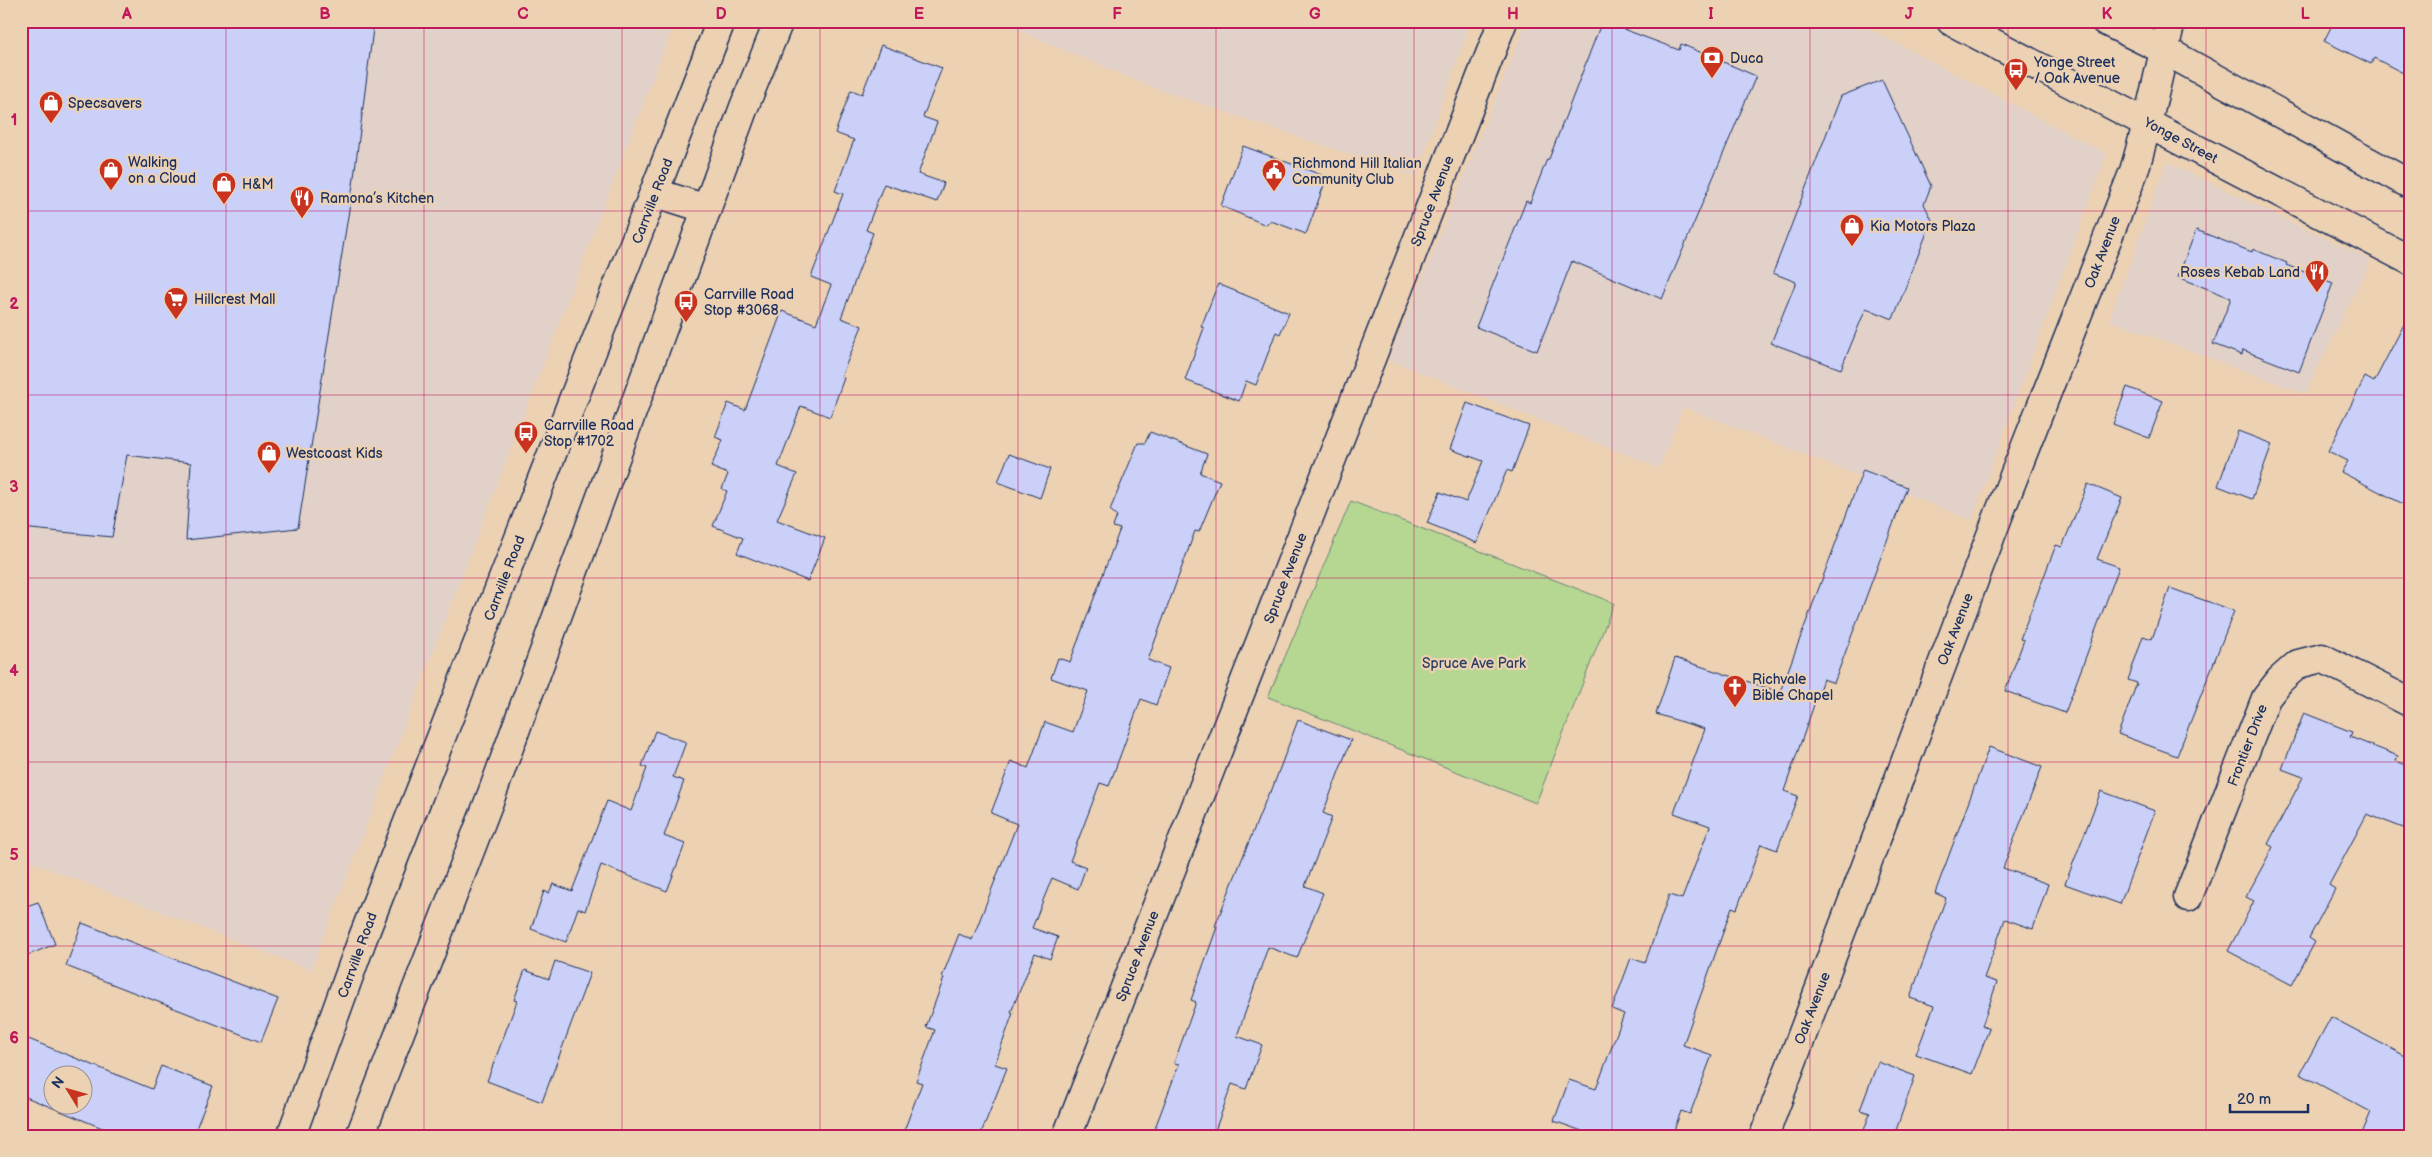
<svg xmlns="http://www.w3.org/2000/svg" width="2432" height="1157" viewBox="0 0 2432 1157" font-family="'Balsamiq Sans',sans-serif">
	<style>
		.built { fill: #e2d1c8 }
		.green { fill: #b6d791; stroke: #688378 }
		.building { fill: #cad0f8; stroke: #1b2f5e; fill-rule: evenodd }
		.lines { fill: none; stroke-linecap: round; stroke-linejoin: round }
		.street-casing { stroke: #1b2f5e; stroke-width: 31 }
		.secondary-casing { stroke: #1b2f5e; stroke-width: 31 }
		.primary-casing { stroke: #1b2f5e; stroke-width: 31 }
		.street { stroke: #ecd1b3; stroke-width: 28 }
		.secondary { stroke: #ecd1b3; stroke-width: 28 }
		.primary { stroke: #ecd1b3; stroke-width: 28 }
		.grid { fill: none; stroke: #c2185b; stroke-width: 1; stroke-opacity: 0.55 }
		.labels { text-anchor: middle; stroke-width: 4.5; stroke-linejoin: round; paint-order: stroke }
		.poi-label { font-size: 14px; fill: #1b2f5e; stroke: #ecd1b3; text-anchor: start }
		.street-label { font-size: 14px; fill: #1b2f5e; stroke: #ecd1b3 }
		.park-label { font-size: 14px; fill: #2a4063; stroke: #ecd1b3 }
		.neatline { fill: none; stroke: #c2185b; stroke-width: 2 }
		.grid-label { font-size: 16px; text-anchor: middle; font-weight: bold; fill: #c2185b }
	</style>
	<rect width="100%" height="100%" fill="#ecd1b3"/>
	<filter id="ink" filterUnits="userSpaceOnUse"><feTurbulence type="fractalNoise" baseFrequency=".02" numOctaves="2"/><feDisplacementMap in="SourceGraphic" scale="10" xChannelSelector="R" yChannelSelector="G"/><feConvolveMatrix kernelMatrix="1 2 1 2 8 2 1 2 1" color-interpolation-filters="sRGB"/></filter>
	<g filter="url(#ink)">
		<g class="built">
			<path d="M 21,21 L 675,21 L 311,970 L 21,858 Z"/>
			<path d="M 1015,21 L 1471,21 L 1416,177 L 1157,89 L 1012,28 Z"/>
			<path d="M 1527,21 L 1855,21 L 2107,154 L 1972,520 L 1683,407 L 1659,468 L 1389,360 Z"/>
			<path d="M 2167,162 L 2371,260 L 2305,394 L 2109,320 Z"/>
		</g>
		<path class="green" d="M 1351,501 L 1614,603 L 1536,803 L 1268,697 Z"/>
		<g class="building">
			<path d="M 21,21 L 374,21 L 353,185 L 298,528 L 186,540 L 191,463 L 127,455 L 112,537 L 21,528 Z"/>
			<path d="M 1602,21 L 1679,50 L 1681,44 L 1756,76 L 1662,299 L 1572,261 L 1537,351 L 1476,327 L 1526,201 L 1530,203 L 1547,159 L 1549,159 Z"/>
			<path d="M 2334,21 L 2411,21 L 2411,77 L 2374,58 L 2371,64 L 2324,41 Z"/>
			<path d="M 881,45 L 942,68 L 923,117 L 937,122 L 918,174 L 944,183 L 937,202 L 884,184 L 866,230 L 873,233 L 841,318 L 862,326 L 841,377 L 844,378 L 830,417 L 801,406 L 778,466 L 797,474 L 777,520 L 825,538 L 808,581 L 737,553 L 743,538 L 713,526 L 727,491 L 722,489 L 728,474 L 711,467 L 723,440 L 715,437 L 728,403 L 745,410 L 782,311 L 816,324 L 831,285 L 811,277 L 843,194 L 835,191 L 854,140 L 835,133 L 851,90 L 862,94 Z"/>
			<path d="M 1882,80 L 1931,186 L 1924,204 L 1932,220 L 1893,319 L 1866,308 L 1841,369 L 1771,343 L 1796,282 L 1773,273 L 1841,96 Z"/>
			<path d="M 1243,146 L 1327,177 L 1306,234 L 1271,221 L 1266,225 L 1221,206 Z"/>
			<path d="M 2196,230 L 2252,252 L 2253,249 L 2287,263 L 2286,265 L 2333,283 L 2299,372 L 2243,350 L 2242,355 L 2213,344 L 2231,298 L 2178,277 Z"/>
			<path d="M 1218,284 L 1289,313 L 1280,334 L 1276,332 L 1256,385 L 1246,381 L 1239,401 L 1185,380 L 1204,328 L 1201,327 Z"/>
			<path d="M 2411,311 L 2411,508 L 2341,472 L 2348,461 L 2328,451 L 2365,377 L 2374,382 Z"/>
			<path d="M 2127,387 L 2163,401 L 2149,438 L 2113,424 Z"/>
			<path d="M 1467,403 L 1529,426 L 1512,472 L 1507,470 L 1477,543 L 1427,523 L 1440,492 L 1466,502 L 1483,461 L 1450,449 Z"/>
			<path d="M 2238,431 L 2272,444 L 2252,499 L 2218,486 Z"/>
			<path d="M 1150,432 L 1207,454 L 1200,473 L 1220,481 L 1199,532 L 1195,531 L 1148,660 L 1169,668 L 1156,705 L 1141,699 L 1109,786 L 1100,783 L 1070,861 L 1086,867 L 1078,889 L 1052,878 L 1032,928 L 1058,937 L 1050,959 L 1035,953 L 1011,1012 L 1013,1013 L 995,1064 L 1007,1068 L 980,1136 L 902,1136 L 922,1083 L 916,1081 L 935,1030 L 926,1027 L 944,978 L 942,977 L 959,934 L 972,940 L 1017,824 L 991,813 L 1011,761 L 1028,768 L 1045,722 L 1073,732 L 1088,691 L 1051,678 L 1058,658 L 1070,662 L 1120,529 L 1113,527 L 1117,516 L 1110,510 L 1138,443 L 1145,443 Z"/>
			<path d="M 1009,454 L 1050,469 L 1040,498 L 998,482 Z"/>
			<path d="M 1863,470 L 1907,487 L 1834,683 L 1823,679 L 1784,791 L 1798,796 L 1777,850 L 1761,844 L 1737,909 L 1732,907 L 1683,1045 L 1712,1055 L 1690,1114 L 1681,1111 L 1672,1136 L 1596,1136 L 1554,1121 L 1569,1080 L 1596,1089 L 1624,1014 L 1612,1009 L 1631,958 L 1645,963 L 1669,895 L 1682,899 L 1710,826 L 1674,813 L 1705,729 L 1656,714 L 1675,658 L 1780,692 Z"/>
			<path d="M 2088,484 L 2122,498 L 2097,559 L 2119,567 L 2065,713 L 2005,691 L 2024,640 L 2020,639 L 2056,545 L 2062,547 Z"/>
			<path d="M 2170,588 L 2234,611 L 2177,756 L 2118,734 L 2137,683 L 2128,680 L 2143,636 L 2152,639 Z"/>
			<path d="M 2304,713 L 2352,732 L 2350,737 L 2398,756 L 2396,761 L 2411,767 L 2411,831 L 2367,814 L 2329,885 L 2335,889 L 2309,938 L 2315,942 L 2292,985 L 2228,951 L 2254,901 L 2246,897 L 2273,847 L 2268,844 L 2303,777 L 2282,769 Z"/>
			<path d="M 1298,720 L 1351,740 L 1323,813 L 1332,817 L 1305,886 L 1323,893 L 1297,958 L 1268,947 L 1237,1036 L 1262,1045 L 1246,1089 L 1232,1084 L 1213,1136 L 1152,1136 L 1179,1064 L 1174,1063 L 1196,1002 L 1191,1000 L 1217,927 L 1215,926 L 1269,792 L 1271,792 Z"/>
			<path d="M 655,731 L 686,742 L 673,777 L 684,781 L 664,836 L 685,844 L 667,891 L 601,865 L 585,911 L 578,908 L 566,942 L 531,929 L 544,891 L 549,893 L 553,884 L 572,891 L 607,801 L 631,811 L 647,768 L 642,766 Z"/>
			<path d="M 1989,747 L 2042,767 L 2003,868 L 2048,884 L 2033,929 L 2005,919 L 1984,978 L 1997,982 L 1982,1026 L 1989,1029 L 1972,1074 L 1916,1054 L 1934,1006 L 1910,998 L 1946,898 L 1935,893 Z"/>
			<path d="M 2101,791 L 2155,811 L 2120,904 L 2065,884 Z"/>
			<path d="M 38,902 L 55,944 L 21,958 L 21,908 Z"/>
			<path d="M 82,923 L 278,999 L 261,1042 L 66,966 Z"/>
			<path d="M 555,961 L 590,973 L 542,1102 L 487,1081 L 517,1001 L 514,1000 L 525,970 L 549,979 Z"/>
			<path d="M 2331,1017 L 2411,1059 L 2411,1126 L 2406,1136 L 2361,1136 L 2371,1112 L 2300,1074 Z"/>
			<path d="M 21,1036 L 152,1089 L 161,1066 L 213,1086 L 193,1136 L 122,1136 L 21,1095 ZM 52,1074 L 82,1074 L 82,1104 L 52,1104 Z"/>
			<path d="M 1878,1062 L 1915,1076 L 1894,1136 L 1862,1136 L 1870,1113 L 1860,1110 Z"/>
		</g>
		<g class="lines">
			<defs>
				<g id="street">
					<path d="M 2188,897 L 2266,698 L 2280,680 L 2298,664 L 2322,658 L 2411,703"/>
					<path d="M 1067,1136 L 1503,21"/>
					<path d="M 1764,1136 L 1999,514 L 2134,171 C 2149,122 2159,71 2171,21"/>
				</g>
				<g id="secondary">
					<path d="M 656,193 L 707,209"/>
					<path d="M 291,1136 L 362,940 L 721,21"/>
					<path d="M 360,1136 L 493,791 L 744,107 L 779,21"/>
				</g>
				<g id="primary">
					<path d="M 1951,21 L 2411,261"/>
					<path d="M 2105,21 L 2164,50 L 2411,185"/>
				</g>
			</defs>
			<use href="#street" class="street-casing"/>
			<use href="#secondary" class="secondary-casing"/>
			<use href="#primary" class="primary-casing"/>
			<use href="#street" class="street"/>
			<use href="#secondary" class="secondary"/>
			<use href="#primary" class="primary"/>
		</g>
	</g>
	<path class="grid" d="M 226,21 L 226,1136M 424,21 L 424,1136M 622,21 L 622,1136M 820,21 L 820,1136M 1018,21 L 1018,1136M 1216,21 L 1216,1136M 1414,21 L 1414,1136M 1612,21 L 1612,1136M 1810,21 L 1810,1136M 2008,21 L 2008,1136M 2206,21 L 2206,1136M 21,211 L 2411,211M 21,395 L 2411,395M 21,578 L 2411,578M 21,762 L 2411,762M 21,946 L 2411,946"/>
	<defs>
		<symbol id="bank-pin" viewBox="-11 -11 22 30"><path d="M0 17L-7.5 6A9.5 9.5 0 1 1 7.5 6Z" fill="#c8321e" stroke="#ecd1b3"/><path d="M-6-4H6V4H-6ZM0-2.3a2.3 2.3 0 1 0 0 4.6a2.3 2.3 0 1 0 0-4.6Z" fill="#fff"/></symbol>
		<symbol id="bus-pin" viewBox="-11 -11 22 30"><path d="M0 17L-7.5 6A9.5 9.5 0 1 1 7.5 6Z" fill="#c8321e" stroke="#ecd1b3"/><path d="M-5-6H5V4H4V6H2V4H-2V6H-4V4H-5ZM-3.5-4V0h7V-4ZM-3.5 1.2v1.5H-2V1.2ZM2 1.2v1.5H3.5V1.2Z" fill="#fff"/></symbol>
		<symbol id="shop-pin" viewBox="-11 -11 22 30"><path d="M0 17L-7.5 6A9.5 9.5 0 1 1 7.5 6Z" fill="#c8321e" stroke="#ecd1b3"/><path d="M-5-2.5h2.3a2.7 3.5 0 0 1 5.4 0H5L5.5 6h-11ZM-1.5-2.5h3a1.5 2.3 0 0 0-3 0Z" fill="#fff"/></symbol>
		<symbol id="civic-pin" viewBox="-11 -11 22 30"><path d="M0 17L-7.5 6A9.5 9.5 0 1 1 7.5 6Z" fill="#c8321e" stroke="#ecd1b3"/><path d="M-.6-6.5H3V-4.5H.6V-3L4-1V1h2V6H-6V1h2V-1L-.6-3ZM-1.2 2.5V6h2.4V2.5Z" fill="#fff"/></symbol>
		<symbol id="restaurant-pin" viewBox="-11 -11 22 30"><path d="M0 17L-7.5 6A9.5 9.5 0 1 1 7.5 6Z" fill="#c8321e" stroke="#ecd1b3"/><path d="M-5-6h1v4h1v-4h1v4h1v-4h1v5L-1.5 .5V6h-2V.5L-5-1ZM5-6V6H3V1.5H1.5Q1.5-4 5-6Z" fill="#fff"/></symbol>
		<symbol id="supermarket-pin" viewBox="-11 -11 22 30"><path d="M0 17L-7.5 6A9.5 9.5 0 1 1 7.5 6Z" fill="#c8321e" stroke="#ecd1b3"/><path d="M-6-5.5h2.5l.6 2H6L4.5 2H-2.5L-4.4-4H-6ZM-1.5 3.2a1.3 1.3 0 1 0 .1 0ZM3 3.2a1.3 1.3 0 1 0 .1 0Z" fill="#fff"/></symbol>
		<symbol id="church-pin" viewBox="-11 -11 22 30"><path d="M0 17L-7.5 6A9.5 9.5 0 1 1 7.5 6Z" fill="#c8321e" stroke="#ecd1b3"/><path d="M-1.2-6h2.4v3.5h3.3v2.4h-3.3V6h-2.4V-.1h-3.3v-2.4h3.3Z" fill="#fff"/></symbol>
	</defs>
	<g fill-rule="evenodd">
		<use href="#bank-pin" x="1698" y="44" width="28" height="38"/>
		<use href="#bus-pin" x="2002" y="56" width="28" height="38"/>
		<use href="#shop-pin" x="37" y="89" width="28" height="38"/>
		<use href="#shop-pin" x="97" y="156" width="28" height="38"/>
		<use href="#civic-pin" x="1260" y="157" width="28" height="38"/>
		<use href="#shop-pin" x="210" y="170" width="28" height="38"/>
		<use href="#restaurant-pin" x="288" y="184" width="28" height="38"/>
		<use href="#shop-pin" x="1838" y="212" width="28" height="38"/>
		<use href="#restaurant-pin" x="2303" y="258" width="28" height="38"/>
		<use href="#supermarket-pin" x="162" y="285" width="28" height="38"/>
		<use href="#bus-pin" x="672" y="288" width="28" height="38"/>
		<use href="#bus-pin" x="512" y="419" width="28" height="38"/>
		<use href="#shop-pin" x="255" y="439" width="28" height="38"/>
		<use href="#church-pin" x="1721" y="673" width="28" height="38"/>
	</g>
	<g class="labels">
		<g class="poi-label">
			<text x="1730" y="63">Duca</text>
			<text x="2034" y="67">Yonge Street<tspan x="2034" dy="16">/ Oak Avenue</tspan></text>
			<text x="68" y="108">Specsavers</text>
			<text x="128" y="167">Walking<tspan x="128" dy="16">on a Cloud</tspan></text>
			<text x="1292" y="168">Richmond Hill Italian<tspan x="1292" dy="16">Community Club</tspan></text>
			<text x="242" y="189">H&amp;M</text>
			<text x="320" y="203">Ramona’s Kitchen</text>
			<text x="1870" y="231">Kia Motors Plaza</text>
			<text x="2300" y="277" text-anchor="end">Roses Kebab Land</text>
			<text x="704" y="299">Carrville Road<tspan x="704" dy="16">Stop #3068</tspan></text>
			<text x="194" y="304">Hillcrest Mall</text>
			<text x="544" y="430">Carrville Road<tspan x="544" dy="16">Stop #1702</tspan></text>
			<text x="286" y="458">Westcoast Kids</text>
			<text x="1752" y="684">Richvale<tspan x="1752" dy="16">Bible Chapel</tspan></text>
		</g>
		<g class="street-label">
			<text transform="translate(2181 140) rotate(28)" y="5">Yonge Street</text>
			<text transform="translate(652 201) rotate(-69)" y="5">Carrville Road</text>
			<text transform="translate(1432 201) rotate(-69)" y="5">Spruce Avenue</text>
			<text transform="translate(2102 252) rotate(-69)" y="5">Oak Avenue</text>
			<text transform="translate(504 578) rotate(-69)" y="5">Carrville Road</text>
			<text transform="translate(1285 578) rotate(-69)" y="5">Spruce Avenue</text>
			<text transform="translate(1955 629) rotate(-69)" y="5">Oak Avenue</text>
			<text transform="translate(2247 745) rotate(-69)" y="5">Frontier Drive</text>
			<text transform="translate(357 955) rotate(-70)" y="5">Carrville Road</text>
			<text transform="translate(1137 956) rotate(-69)" y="5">Spruce Avenue</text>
			<text transform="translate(1812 1008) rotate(-69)" y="5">Oak Avenue</text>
		</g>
		<g class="park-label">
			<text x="1474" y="668">Spruce Ave Park</text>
		</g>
	</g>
	<rect width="2432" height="1157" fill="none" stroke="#ecd1b3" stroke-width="55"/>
	<g transform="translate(68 1090) rotate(307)"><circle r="24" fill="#ecd1b3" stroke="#989091"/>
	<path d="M0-4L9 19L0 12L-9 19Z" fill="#c8321e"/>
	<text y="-8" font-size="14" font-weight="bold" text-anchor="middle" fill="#1b2f5e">N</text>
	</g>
	<path d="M2230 1104v8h78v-8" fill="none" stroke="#1b2f5e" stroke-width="2.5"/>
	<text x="2237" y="1104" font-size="15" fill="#1b2f5e" stroke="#ecd1b3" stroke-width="4" paint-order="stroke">20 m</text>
	<rect x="28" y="28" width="2376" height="1102" class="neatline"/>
	<g class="grid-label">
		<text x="127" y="19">A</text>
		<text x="325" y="19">B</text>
		<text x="523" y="19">C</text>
		<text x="721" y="19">D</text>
		<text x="919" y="19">E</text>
		<text x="1117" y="19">F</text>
		<text x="1315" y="19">G</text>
		<text x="1513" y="19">H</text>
		<text x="1711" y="19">I</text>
		<text x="1909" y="19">J</text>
		<text x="2107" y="19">K</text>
		<text x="2305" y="19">L</text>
		<text x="14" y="125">1</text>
		<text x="14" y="309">2</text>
		<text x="14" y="492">3</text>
		<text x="14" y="676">4</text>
		<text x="14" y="860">5</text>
		<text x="14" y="1043">6</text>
	</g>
</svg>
